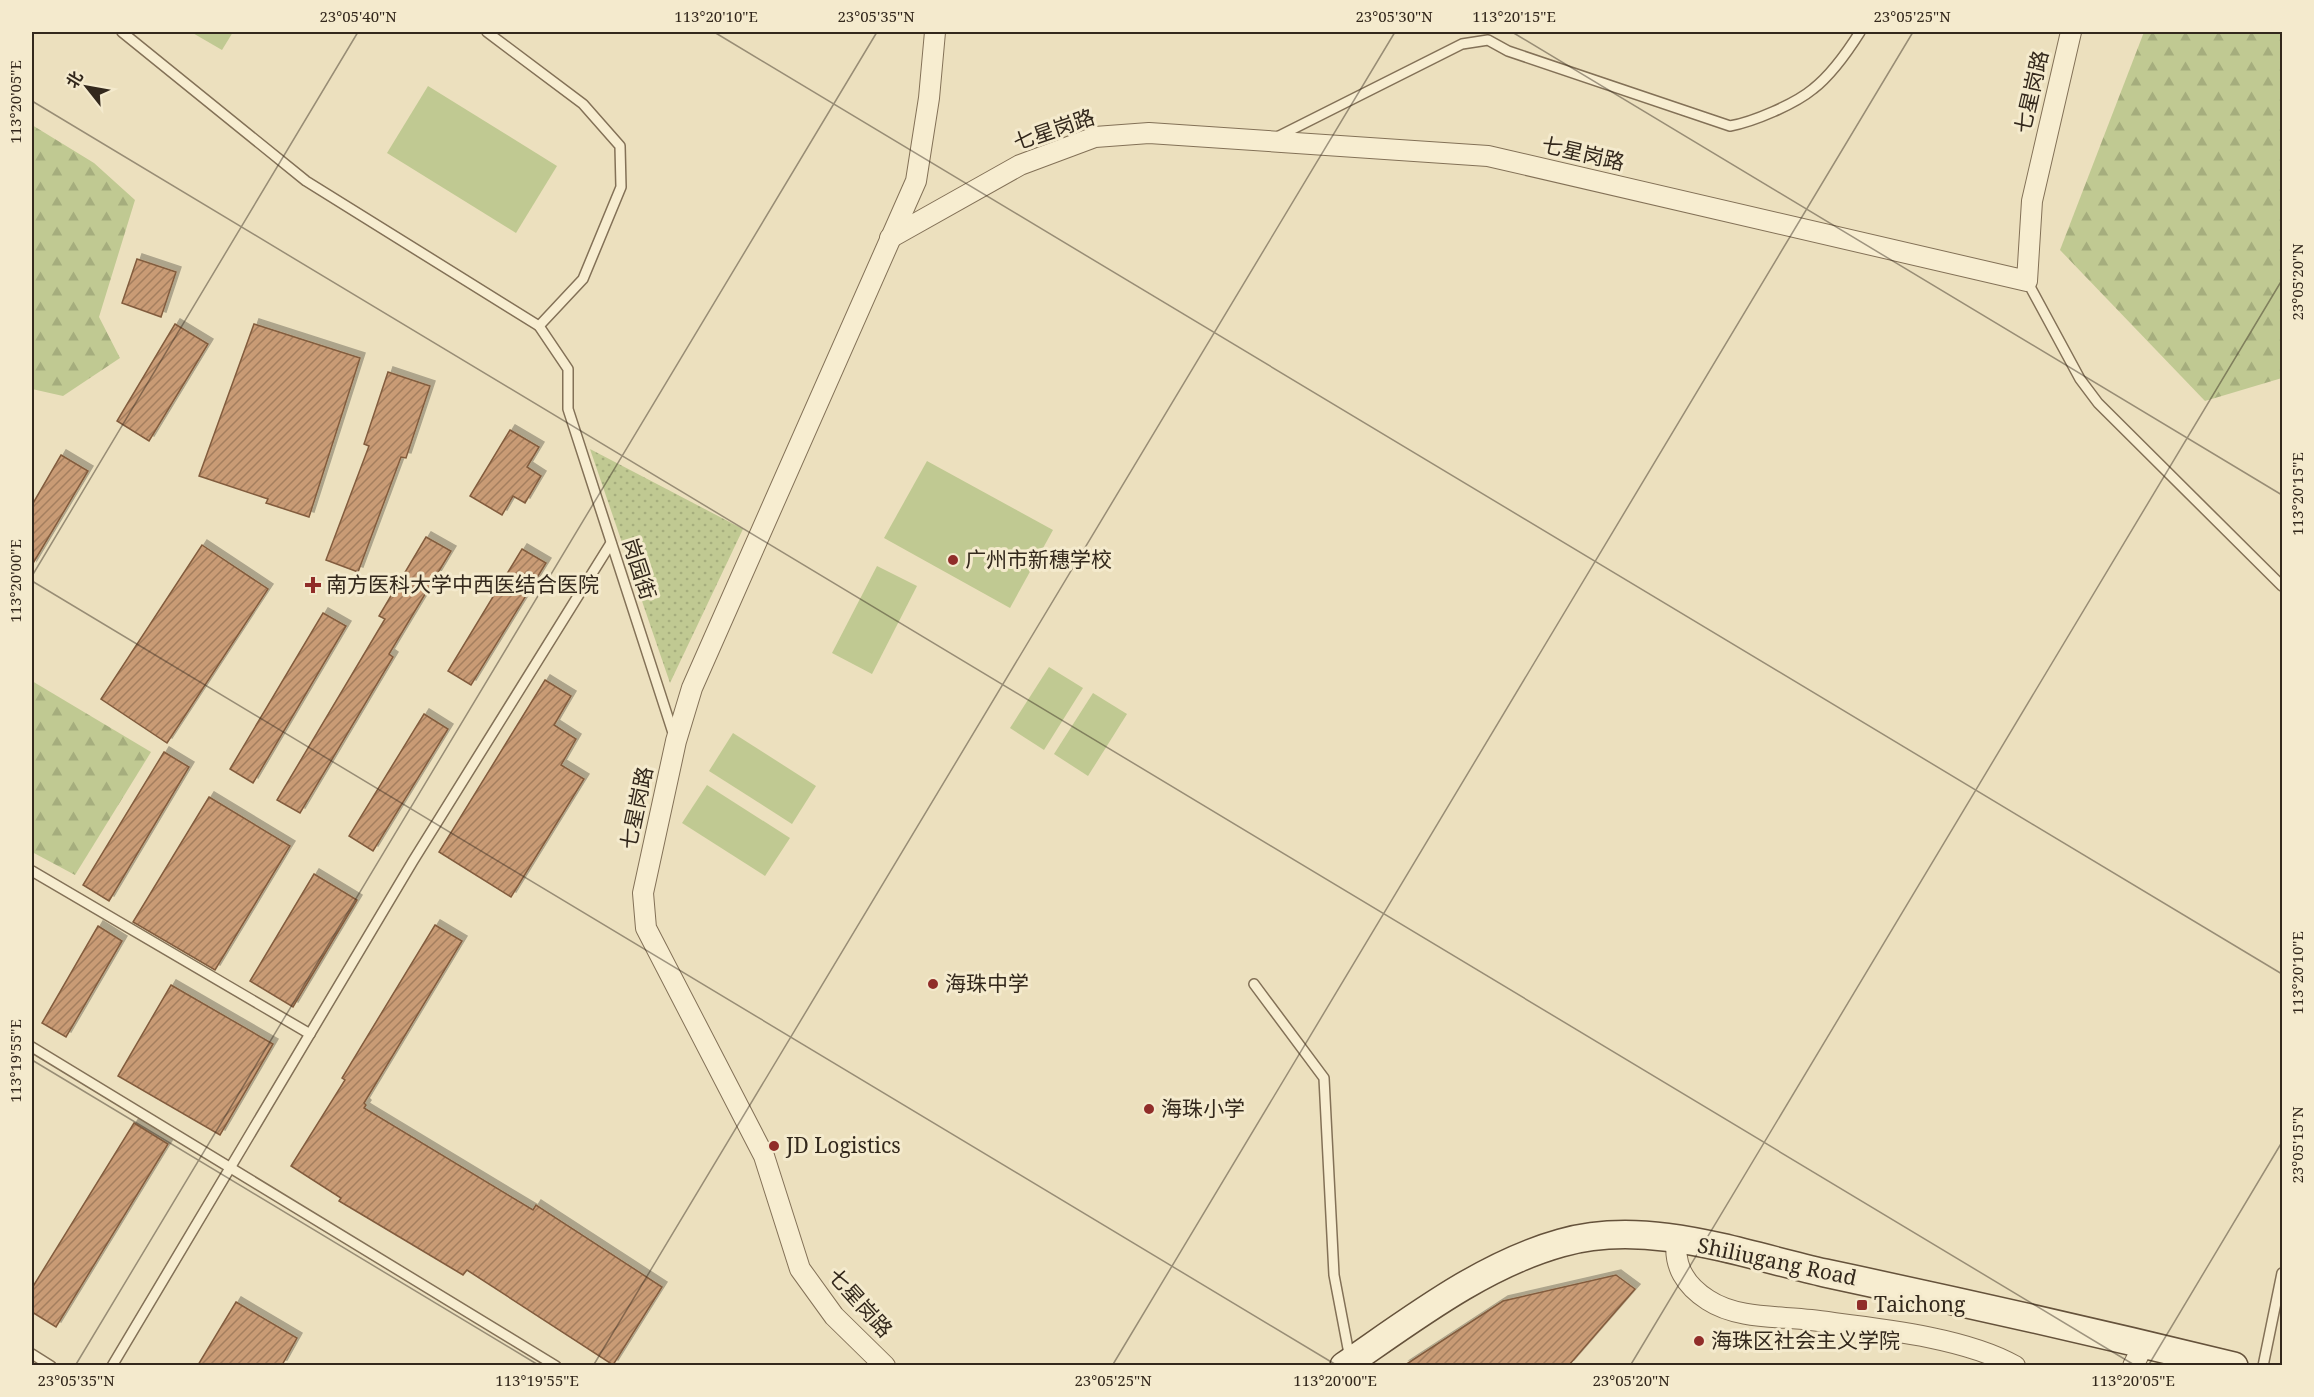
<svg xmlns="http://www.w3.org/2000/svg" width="2314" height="1397" viewBox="0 0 2314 1397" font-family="'Noto Serif','Noto Sans SC',serif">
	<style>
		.grass { fill: url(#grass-dots) }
		.forest { fill: url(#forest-firs) }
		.park { fill: #c0c992 }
		.building { fill: url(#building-hatch); stroke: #825c3e; stroke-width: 1.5; filter: url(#shadow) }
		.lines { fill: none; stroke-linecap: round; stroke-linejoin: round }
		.service-casing { stroke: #837157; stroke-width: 12 }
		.minor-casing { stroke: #837157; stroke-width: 22 }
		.secondary-casing { stroke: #65523b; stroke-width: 30 }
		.service { stroke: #f7edd0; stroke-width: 9 }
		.minor { stroke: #f7edd0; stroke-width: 20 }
		.secondary { stroke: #f7edd0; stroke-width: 27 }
		.ticks { fill: none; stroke: #33281c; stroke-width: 1.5; stroke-opacity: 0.45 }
		.poi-dot { fill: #902d29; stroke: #f4eacd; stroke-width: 2 }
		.labels { text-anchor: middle; stroke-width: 6; stroke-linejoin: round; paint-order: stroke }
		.street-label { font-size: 21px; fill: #33281c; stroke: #f4eacd }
		.poi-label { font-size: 21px; fill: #33281c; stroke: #f4eacd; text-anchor: start }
		.neatline { fill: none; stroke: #33281c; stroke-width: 2 }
		.ticks-label { font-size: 15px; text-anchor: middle; fill: #33281c }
	</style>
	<defs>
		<pattern id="grass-dots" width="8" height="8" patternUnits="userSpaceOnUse" patternTransform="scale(1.5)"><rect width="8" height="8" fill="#c0c992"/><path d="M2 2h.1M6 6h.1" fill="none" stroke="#a5ad7d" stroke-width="1.8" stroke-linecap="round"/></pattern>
		<pattern id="forest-firs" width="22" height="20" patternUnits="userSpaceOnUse" patternTransform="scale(1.5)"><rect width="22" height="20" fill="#c0c992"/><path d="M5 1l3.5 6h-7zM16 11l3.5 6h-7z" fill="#a5ad7d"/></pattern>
		<pattern id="building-hatch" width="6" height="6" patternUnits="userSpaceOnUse" patternTransform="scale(1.5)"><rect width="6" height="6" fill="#c99b74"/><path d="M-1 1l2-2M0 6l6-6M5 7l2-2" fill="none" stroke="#a47e5e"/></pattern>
		<filter id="shadow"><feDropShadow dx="5" dy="-5" stdDeviation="0" flood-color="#0004"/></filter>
	</defs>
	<rect width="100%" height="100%" fill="#ece0be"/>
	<path class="grass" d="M 590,449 L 743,529 L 670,683 Z"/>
	<g class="forest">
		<path d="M 2144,32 L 2282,32 L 2282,378 L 2205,401 L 2060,250 Z"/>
		<path d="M 32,125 L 94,163 L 135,200 L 99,317 L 120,358 L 63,396 L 32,389 Z"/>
		<path d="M 32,681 L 151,752 L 75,875 L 32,852 Z"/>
	</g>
	<g class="park">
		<path d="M 191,32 L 233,32 L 222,50 Z"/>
		<path d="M 428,86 L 557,166 L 516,233 L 387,153 Z"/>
		<path d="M 927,461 L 1053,530 L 1010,608 L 884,538 Z"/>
		<path d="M 877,566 L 917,586 L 872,674 L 832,653 Z"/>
		<path d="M 1049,667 L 1083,688 L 1044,750 L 1010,728 Z"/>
		<path d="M 1093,693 L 1127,714 L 1088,776 L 1054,754 Z"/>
		<path d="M 733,733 L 816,786 L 792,824 L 709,771 Z"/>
		<path d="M 707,785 L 790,838 L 765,876 L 682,823 Z"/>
	</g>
	<g class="building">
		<path d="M 137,259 L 176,272 L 161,317 L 122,303 Z"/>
		<path d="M 175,324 L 208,344 L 149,441 L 117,421 Z"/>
		<path d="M 254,324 L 360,358 L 309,517 L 266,503 L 268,499 L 199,476 Z"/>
		<path d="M 388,372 L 430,386 L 406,458 L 401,457 L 358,572 L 326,560 L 369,446 L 364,444 Z"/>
		<path d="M 510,430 L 539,447 L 527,467 L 541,476 L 525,503 L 513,496 L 502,515 L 470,496 Z"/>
		<path d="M 61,455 L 88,471 L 32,565 L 32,505 Z"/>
		<path d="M 426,537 L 451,551 L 389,654 L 393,657 L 300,813 L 277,800 L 385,619 L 379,616 Z"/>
		<path d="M 202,545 L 268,589 L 167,743 L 101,699 Z"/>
		<path d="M 522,549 L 546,563 L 471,685 L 448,671 Z"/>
		<path d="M 323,613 L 346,626 L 253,783 L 230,769 Z"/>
		<path d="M 545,680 L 571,696 L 554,725 L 576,739 L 561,765 L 584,779 L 511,897 L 439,852 Z"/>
		<path d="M 424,714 L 448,729 L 373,851 L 349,836 Z"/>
		<path d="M 164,752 L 189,767 L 109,901 L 83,885 Z"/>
		<path d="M 209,797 L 290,846 L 215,970 L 133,922 Z"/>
		<path d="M 314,874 L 357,900 L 293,1007 L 250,981 Z"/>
		<path d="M 435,925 L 462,941 L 364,1103 L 366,1105 L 364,1108 L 533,1210 L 536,1205 L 662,1287 L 613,1365 L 467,1270 L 463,1275 L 366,1217 L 339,1201 L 341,1198 L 291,1166 L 345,1080 L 342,1078 Z"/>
		<path d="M 98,926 L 122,941 L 66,1037 L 42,1023 Z"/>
		<path d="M 171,985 L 273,1044 L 220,1135 L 118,1076 Z"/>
		<path d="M 134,1123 L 168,1144 L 56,1327 L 32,1312 L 32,1288 Z"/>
		<path d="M 1616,1275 L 1635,1289 L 1569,1365 L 1405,1365 L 1503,1301 Z"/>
		<path d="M 236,1302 L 297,1338 L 282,1365 L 198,1365 Z"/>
	</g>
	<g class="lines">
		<defs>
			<g id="service">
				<path d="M 122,32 L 306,181 L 539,326 L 568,369 L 568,409 L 674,736"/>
				<path d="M 487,32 L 583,104 L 620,146 L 621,187 L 583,279 L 539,326"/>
				<path d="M 1275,138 L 1462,44 L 1488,40 L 1508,51 L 1730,126 C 1753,122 1795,104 1813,89 C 1831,75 1848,51 1860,32"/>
				<path d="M 2027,281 L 2080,379 L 2098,403 L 2282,586"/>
				<path d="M 32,871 L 310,1034"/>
				<path d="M 1254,984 L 1324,1078 L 1334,1275 L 1350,1359"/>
				<path d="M 32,1047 L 556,1366"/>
				<path d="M 32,1354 L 51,1366"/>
				<path d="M 112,1366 L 413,861 L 611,543"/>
				<path d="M 2263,1366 L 2282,1273"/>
			</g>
			<g id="minor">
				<path d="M 890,238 L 1020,165 L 1095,137 L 1149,133 L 1488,156 L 2027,281 L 2032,201 L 2071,32"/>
				<path d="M 1677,1240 C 1673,1266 1686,1286 1708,1300 C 1737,1319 1778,1316 1811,1320 C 1871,1328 1962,1336 2015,1366"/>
				<path d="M 885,1366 L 834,1316 L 800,1269 L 764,1156 L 646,928 L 643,893 L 676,741 L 692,688 L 916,181 L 929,98 L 935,32"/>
				<path d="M 2133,1366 L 2144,1344"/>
			</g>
			<path id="secondary" d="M 1344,1366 C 1411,1320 1482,1265 1561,1243 C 1647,1218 1741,1254 1825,1273 C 1962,1302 2098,1333 2234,1366"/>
		</defs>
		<use href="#service" class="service-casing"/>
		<use href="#minor" class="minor-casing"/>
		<use href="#secondary" class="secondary-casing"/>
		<use href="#service" class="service"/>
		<use href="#minor" class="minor"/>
		<use href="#secondary" class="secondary"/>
	</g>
	<path class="ticks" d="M 714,32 L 2282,974M 1512,32 L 2282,495M 32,101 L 2136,1366M 32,576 L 358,32M 32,581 L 1338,1366M 32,1060 L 540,1366M 75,1366 L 877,32M 593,1366 L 1395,32M 1112,1366 L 1913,32M 1630,1366 L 2282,280M 2148,1366 L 2282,1142"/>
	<g class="poi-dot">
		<circle cx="953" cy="560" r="6"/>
		<path d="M310 576h6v6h6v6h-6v6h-6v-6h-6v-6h6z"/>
		<circle cx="933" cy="984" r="6"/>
		<circle cx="1149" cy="1109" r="6"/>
		<circle cx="774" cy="1146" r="6"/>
		<rect x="1856" y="1299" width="12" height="12" rx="3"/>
		<circle cx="1699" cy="1341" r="6"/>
	</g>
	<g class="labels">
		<g class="street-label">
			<text transform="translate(2032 92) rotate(-77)" y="7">七星岗路</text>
			<text transform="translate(1054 130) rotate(-19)" y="7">七星岗路</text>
			<text transform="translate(1583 154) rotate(13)" y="7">七星岗路</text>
			<text transform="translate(639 569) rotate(72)" y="7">岗园街</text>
			<text transform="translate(637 808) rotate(-78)" y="7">七星岗路</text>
			<text transform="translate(1777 1262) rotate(12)" y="7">Shiliugang Road</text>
			<text transform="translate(860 1303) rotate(48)" y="7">七星岗路</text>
		</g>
		<g class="poi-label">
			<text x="965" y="567">广州市新穗学校</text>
			<text x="326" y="592">南方医科大学中西医结合医院</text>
			<text x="945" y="991">海珠中学</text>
			<text x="1161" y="1116">海珠小学</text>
			<text x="786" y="1153">JD Logistics</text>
			<text x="1874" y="1312">Taichong</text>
			<text x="1711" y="1348">海珠区社会主义学院</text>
		</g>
	</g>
	<rect width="2314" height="1397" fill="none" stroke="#f4eacd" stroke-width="66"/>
	<g transform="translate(87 87) rotate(301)" stroke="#f4eacd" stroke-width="4.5" paint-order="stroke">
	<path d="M0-4.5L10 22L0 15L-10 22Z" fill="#33281c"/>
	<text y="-9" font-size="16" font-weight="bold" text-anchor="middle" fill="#33281c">北</text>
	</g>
	<rect x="33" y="33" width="2248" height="1331" class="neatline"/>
	<g class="ticks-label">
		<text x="358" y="22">23°05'40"N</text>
		<text x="716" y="22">113°20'10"E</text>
		<text x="876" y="22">23°05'35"N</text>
		<text x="1394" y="22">23°05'30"N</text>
		<text x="1514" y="22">113°20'15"E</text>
		<text x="1912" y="22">23°05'25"N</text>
		<text transform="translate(16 102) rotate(-90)" y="5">113°20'05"E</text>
		<text transform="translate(2298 282) rotate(-90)" y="5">23°05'20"N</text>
		<text transform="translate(2298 494) rotate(-90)" y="5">113°20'15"E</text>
		<text transform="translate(16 581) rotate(-90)" y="5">113°20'00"E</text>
		<text transform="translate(2298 973) rotate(-90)" y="5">113°20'10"E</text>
		<text transform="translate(16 1061) rotate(-90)" y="5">113°19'55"E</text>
		<text transform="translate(2298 1145) rotate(-90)" y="5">23°05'15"N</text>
		<text x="76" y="1386">23°05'35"N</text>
		<text x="537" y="1386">113°19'55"E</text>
		<text x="1113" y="1386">23°05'25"N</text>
		<text x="1335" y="1386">113°20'00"E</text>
		<text x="1631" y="1386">23°05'20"N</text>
		<text x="2133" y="1386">113°20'05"E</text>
	</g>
</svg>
